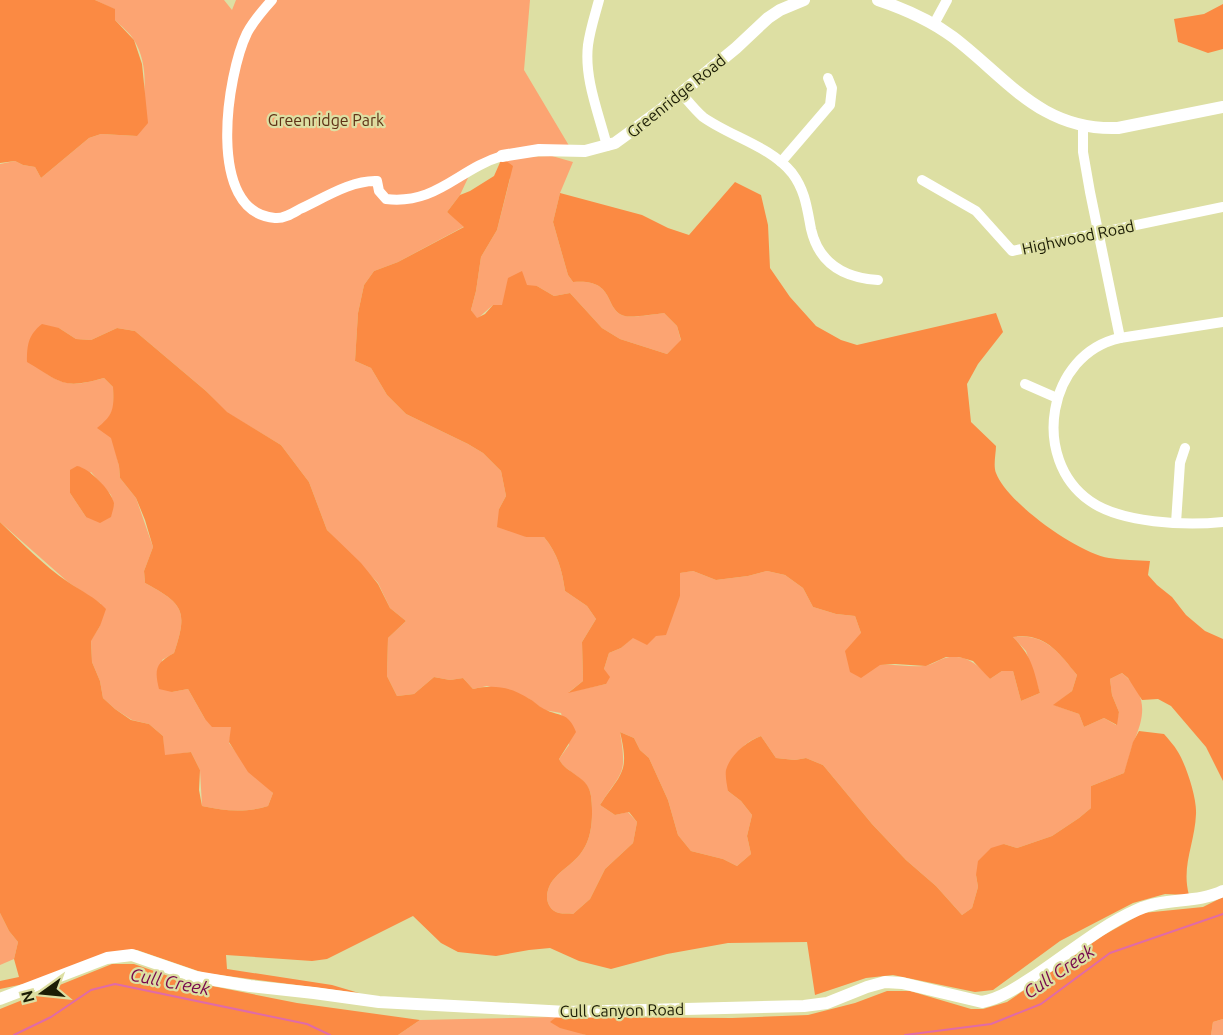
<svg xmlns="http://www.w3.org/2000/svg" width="1223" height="1035" viewBox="0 0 1223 1035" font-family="Ubuntu,sans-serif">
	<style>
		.green { fill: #fca472; fill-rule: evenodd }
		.forest { fill: #fb8a43 }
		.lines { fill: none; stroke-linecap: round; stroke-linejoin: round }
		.stream { stroke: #e06ba7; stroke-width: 2 }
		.minor { stroke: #fff; stroke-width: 10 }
		.tertiary { stroke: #fff; stroke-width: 12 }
		.labels { text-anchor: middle; stroke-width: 4.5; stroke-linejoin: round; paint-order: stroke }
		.street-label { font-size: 16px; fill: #1c1d05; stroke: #dddfa3 }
		.park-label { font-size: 16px; fill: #5f3216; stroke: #dddfa3 }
		.water-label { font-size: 18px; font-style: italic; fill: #77074d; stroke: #dddfa3 }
	</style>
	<rect width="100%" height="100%" fill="#dddfa3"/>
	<g class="green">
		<path d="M 95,0 L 224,0 L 232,10 L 236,0 L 530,0 L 524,70 L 571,149 L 474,165 L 460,195 L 447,212 L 465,226 L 398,262 L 374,271 L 364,285 L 358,313 L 355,361 L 371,368 L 387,395 L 406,414 L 468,444 L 483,453 L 501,471 L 506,496 L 499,509 L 526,537 L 544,537 C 558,554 562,570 565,591 L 587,606 L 596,619 L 582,642 L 583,681 L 569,692 L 606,684 L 604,669 L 609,653 L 621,648 L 680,596 L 679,573 L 693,571 L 716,580 L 748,576 L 767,571 L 785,575 L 803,588 L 813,607 L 836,614 L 855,616 L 861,633 L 880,665 C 894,664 908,667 923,666 C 931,666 938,660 945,658 C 965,653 979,665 990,679 L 1002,671 L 1013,671 L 1021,701 L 1040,693 L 1026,651 L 1013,637 C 1045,633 1059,652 1077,675 L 1072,691 L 1054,705 L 1079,714 L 1084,727 L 1104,718 L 1116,725 L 1119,712 L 1112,695 L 1110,679 L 1122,673 C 1147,694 1146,713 1134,741 C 1130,751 1128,763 1124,773 L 1091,786 L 1091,808 L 1079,818 L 1052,836 L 1017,848 L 1004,844 L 976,875 L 978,887 L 972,908 L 962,915 L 936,886 L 906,860 L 872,824 L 823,765 L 806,758 L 795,760 L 776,758 L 761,736 C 733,746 733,765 728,791 L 741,801 L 752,815 L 747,836 L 751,854 L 737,866 L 723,859 L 691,851 L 678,835 L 668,800 L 649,758 L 640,750 L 634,738 L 620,732 C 627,776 623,769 600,805 L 615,815 L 628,812 L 637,822 L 633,843 L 605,869 L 590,899 L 573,914 C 569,913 563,914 559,913 C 543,908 545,889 554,879 C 563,868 576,862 583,850 C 593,836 593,812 591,796 C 589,777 565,773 559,759 L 569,745 L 561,713 L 544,710 L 528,698 L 487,686 L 473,689 L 463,678 L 450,680 L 434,677 L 414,694 L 397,696 L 387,676 L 388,638 L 406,621 L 390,608 L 378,583 L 327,530 L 309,482 L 281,445 L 226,412 L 206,391 L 135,331 L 117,328 L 91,340 L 76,339 L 59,328 L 44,372 C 67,388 78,385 104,378 L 113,387 L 114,407 L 108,419 L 119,466 L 120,478 L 136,498 L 153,547 L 144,571 L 145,583 C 184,604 188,611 174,653 L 162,660 L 172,692 L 188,689 L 205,719 L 232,727 L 229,743 L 238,755 L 273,793 L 268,806 C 245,813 225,811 202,806 L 200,770 L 191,752 L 164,756 L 163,736 L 149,724 L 132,720 L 115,709 L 103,698 L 100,681 L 92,662 L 91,640 L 100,626 L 101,604 L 68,582 L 0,522 L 0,164 L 15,161 L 23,165 L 35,167 L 41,178 L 89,138 L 101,134 L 137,136 C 143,105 152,70 134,40 C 130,33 121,26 115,20 L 114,9 ZM 91,472 L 111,495 L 114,505 L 86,517 L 70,493 Z"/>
		<path d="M 552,156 L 573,162 L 560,193 L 553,222 L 568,275 L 573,282 C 617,278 603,310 625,316 C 634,318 655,314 664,313 L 677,326 L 681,341 L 667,354 L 620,339 L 602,328 L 570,293 L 554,296 L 537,286 L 502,306 L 493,305 L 477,319 L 471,310 L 476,291 L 481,257 L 497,230 L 510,179 L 502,158 Z"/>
		<path d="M 0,913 L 9,931 L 18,942 L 14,959 L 0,965 Z"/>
		<path d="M 556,1017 L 551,1022 L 586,1035 L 398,1035 L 420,1020 Z"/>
		<path d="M 1223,1019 L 1223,1035 L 1211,1035 L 1213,1022 Z"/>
	</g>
	<g class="forest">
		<path d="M 0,0 L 95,0 L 115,9 L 115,20 L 134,40 L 142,64 L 148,123 L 137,136 L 101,134 L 89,138 L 41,178 L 35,167 L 23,165 L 15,161 L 0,163 Z"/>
		<path d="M 1223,4 L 1223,49 L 1208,53 L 1178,42 L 1174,19 L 1204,14 Z"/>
		<path d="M 502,158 L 513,166 L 497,230 L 481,257 L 476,291 L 471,310 L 477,318 L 485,314 L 493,305 L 502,305 L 508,278 L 522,271 L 527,285 L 537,286 L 554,296 L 570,293 L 602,328 L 620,339 L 667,354 L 681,340 L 677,326 L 664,313 C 656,314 631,318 625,316 C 603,310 617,278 573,282 L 568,275 L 553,222 L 560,193 L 642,215 L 668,228 L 689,235 L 735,182 L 761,195 L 768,225 L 770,268 L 790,297 L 816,326 L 841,340 L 857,345 L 996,313 L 1003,332 L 978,364 L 967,384 L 971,422 L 996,446 C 996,453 993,466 996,473 C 1007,503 1078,553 1109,558 C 1122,560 1137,560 1150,561 L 1148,575 L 1157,585 L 1172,597 L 1186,615 L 1205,631 L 1223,639 L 1223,781 L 1206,747 L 1171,706 L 1158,699 L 1142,700 L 1128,678 L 1122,673 L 1110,679 L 1112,695 L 1119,712 L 1117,725 L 1104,718 L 1084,727 L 1079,714 L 1053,705 L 1072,691 L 1077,675 C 1059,653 1045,632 1013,637 C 1032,657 1033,667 1040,693 L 1021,701 L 1013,671 L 1002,671 L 990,679 L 973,661 L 959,657 L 946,657 L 926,666 L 895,664 L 880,665 L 861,678 L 850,672 L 845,651 L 861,633 L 855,616 L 836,614 L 813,607 L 803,588 L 785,575 L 767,571 L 748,576 L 716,580 L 693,571 L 680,573 L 680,596 L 666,635 L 656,636 L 647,645 L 633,638 L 621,648 L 609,653 L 604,669 L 610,677 L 606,684 L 568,693 L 583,681 L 582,642 L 596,619 L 587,606 L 565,591 C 562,570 558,554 544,537 L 526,537 L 497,527 L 499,509 L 506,496 L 501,471 L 483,453 L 468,444 L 406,414 L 387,395 L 371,368 L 355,361 L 358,313 L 364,285 L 374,271 L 398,262 L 464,227 L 447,212 L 460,195 L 470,191 L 494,176 Z"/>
		<path d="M 42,324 L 59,328 L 76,339 L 91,340 L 117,328 L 135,331 L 206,391 L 227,412 L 281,445 L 309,482 L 327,530 L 361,563 L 378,584 L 390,608 L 406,621 L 388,638 L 387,676 L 397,696 L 414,694 L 434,677 L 450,680 L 463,678 L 473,689 C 493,684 511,687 528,698 C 534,701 538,706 544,709 C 559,717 568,711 576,732 L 559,759 C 566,774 589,776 591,796 C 593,812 593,836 583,850 C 576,862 563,868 554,879 C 545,889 543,908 559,913 C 563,914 569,913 573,914 L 590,899 L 605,869 L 633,843 L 637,822 L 629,812 L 615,815 L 600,805 C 621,773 630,773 620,732 L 634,738 L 640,750 L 649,758 L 668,800 L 678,835 L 691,851 L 723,859 L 737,866 L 751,854 L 747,836 L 752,815 L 741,801 L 728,791 C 727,785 725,776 726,770 C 730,755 747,741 761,736 L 776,758 L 795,760 L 806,758 L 823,765 L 872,824 L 906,860 L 936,886 L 962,915 L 972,908 L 978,887 L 976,875 L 978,861 L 991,848 L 1004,844 L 1017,848 L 1052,836 L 1079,818 L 1091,808 L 1091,786 L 1124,773 L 1133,742 L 1139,731 L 1164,734 C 1169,740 1174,745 1178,752 C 1186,765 1197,798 1196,814 C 1195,843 1181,866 1189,895 L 1165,894 L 1133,903 L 1060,941 L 993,990 L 975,992 L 893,975 L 866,978 L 815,995 L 807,942 L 728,943 L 667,954 L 611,969 L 579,961 L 550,948 L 529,950 L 496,956 L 458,952 L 441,943 L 413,916 L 327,959 L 312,961 L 226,955 L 227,969 L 332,985 L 359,993 L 204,973 L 137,950 L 109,953 L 33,982 L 0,989 L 0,981 L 19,977 L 14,959 L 18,942 L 9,931 L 0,913 L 0,522 C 22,543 43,565 68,582 C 81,591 95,597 106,609 L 100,626 L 91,641 L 92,662 L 100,681 L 103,698 L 115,709 L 131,720 L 149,724 L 163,736 L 165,755 L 191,752 L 200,770 L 199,790 L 202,806 C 225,811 245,813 268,806 L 273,793 L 248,772 L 229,742 L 231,727 L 212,727 L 205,719 L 188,689 L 172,692 L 159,689 C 154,669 156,663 174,653 C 188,611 184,604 145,583 L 144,571 L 153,547 L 145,520 L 136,498 L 120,478 L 119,466 L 111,438 L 97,428 C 114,415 114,408 113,387 L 104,378 C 62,390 61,382 27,362 C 27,345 28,335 42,324 Z"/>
		<path d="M 77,466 C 89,468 111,490 114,503 C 114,508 112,512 111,517 L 100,523 L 86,517 L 70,493 L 70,470 Z"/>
		<path d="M 1223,897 L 1223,1019 L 1213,1022 L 1211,1035 L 586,1035 L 560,1028 L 550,1022 L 556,1017 L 732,1018 L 808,1015 L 855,1003 L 887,991 L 910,991 L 971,1009 L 983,1009 L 1007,1002 L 1104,935 L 1143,913 L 1203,907 Z"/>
		<path d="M 112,964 L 134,964 L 177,979 L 297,1003 L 420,1020 L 398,1035 L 0,1035 L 0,1009 Z"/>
	</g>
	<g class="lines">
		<g class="stream">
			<path d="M 14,1035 L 51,1017 L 91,990 L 115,984 L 307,1024 L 330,1035"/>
			<path d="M 905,1035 L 991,1024 L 1041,1004 L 1110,953 L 1223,914"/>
		</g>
		<g class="minor">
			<path d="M 272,0 C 263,10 254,20 247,33 C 227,74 205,213 275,218 C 284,219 293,213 300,209 C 324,198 351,180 377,181 L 379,191 L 386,199 C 437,205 458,169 502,156"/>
			<path d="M 599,0 C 595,15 590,30 588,45 C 584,79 599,114 607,146"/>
			<path d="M 934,24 L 947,0"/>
			<path d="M 681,93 C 688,101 695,110 703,117 C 731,137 770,146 792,173 C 805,190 807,208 811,229 C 819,264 844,278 878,280"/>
			<path d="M 1083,127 L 1083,152 L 1090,192 L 1120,338"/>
			<path d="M 781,162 L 830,105 L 832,88 L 828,78"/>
			<path d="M 922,180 L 976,211 L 1012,251 L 1223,207"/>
			<path d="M 1223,322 L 1120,338 C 1047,354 1030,459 1090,501 C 1121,523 1185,526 1223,522"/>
			<path d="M 1025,384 L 1057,398"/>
			<path d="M 1176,523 L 1180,463 L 1185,448"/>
		</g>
		<g class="tertiary">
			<path d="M 878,0 C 905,9 930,20 953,37 C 1008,79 1041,131 1118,128 L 1223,107"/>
			<path d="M 502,156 L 539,150 L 585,151 L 615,143 L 663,108 L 736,48 L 768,18 L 780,10 L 804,0"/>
			<path d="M 0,999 L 107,958 L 132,955 L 196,977 L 250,986 L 314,993 L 379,1002 L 567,1012 L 804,1006 L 827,1003 L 867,987 L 885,982 L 902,983 L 982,1002 C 1002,998 1019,986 1036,975 C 1069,953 1101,926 1137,910 C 1165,897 1196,904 1223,891"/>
		</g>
	</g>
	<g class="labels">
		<g class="street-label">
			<text transform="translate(676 96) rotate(-39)" y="6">Greenridge Road</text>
			<text transform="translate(1078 237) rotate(-12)" y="6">Highwood Road</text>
			<text transform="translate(622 1010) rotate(-1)" y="6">Cull Canyon Road</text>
		</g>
		<g class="park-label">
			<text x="326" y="126">Greenridge Park</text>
		</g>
		<g class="water-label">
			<text transform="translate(1059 972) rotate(-34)" y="6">Cull Creek</text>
			<text transform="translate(170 982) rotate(11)" y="6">Cull Creek</text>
		</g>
	</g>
	<g transform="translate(42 993) rotate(255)" stroke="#dddfa3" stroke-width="4.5" paint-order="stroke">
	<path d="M0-4.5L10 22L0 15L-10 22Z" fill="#1c1d05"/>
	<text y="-9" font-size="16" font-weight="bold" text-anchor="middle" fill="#1c1d05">N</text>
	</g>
</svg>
